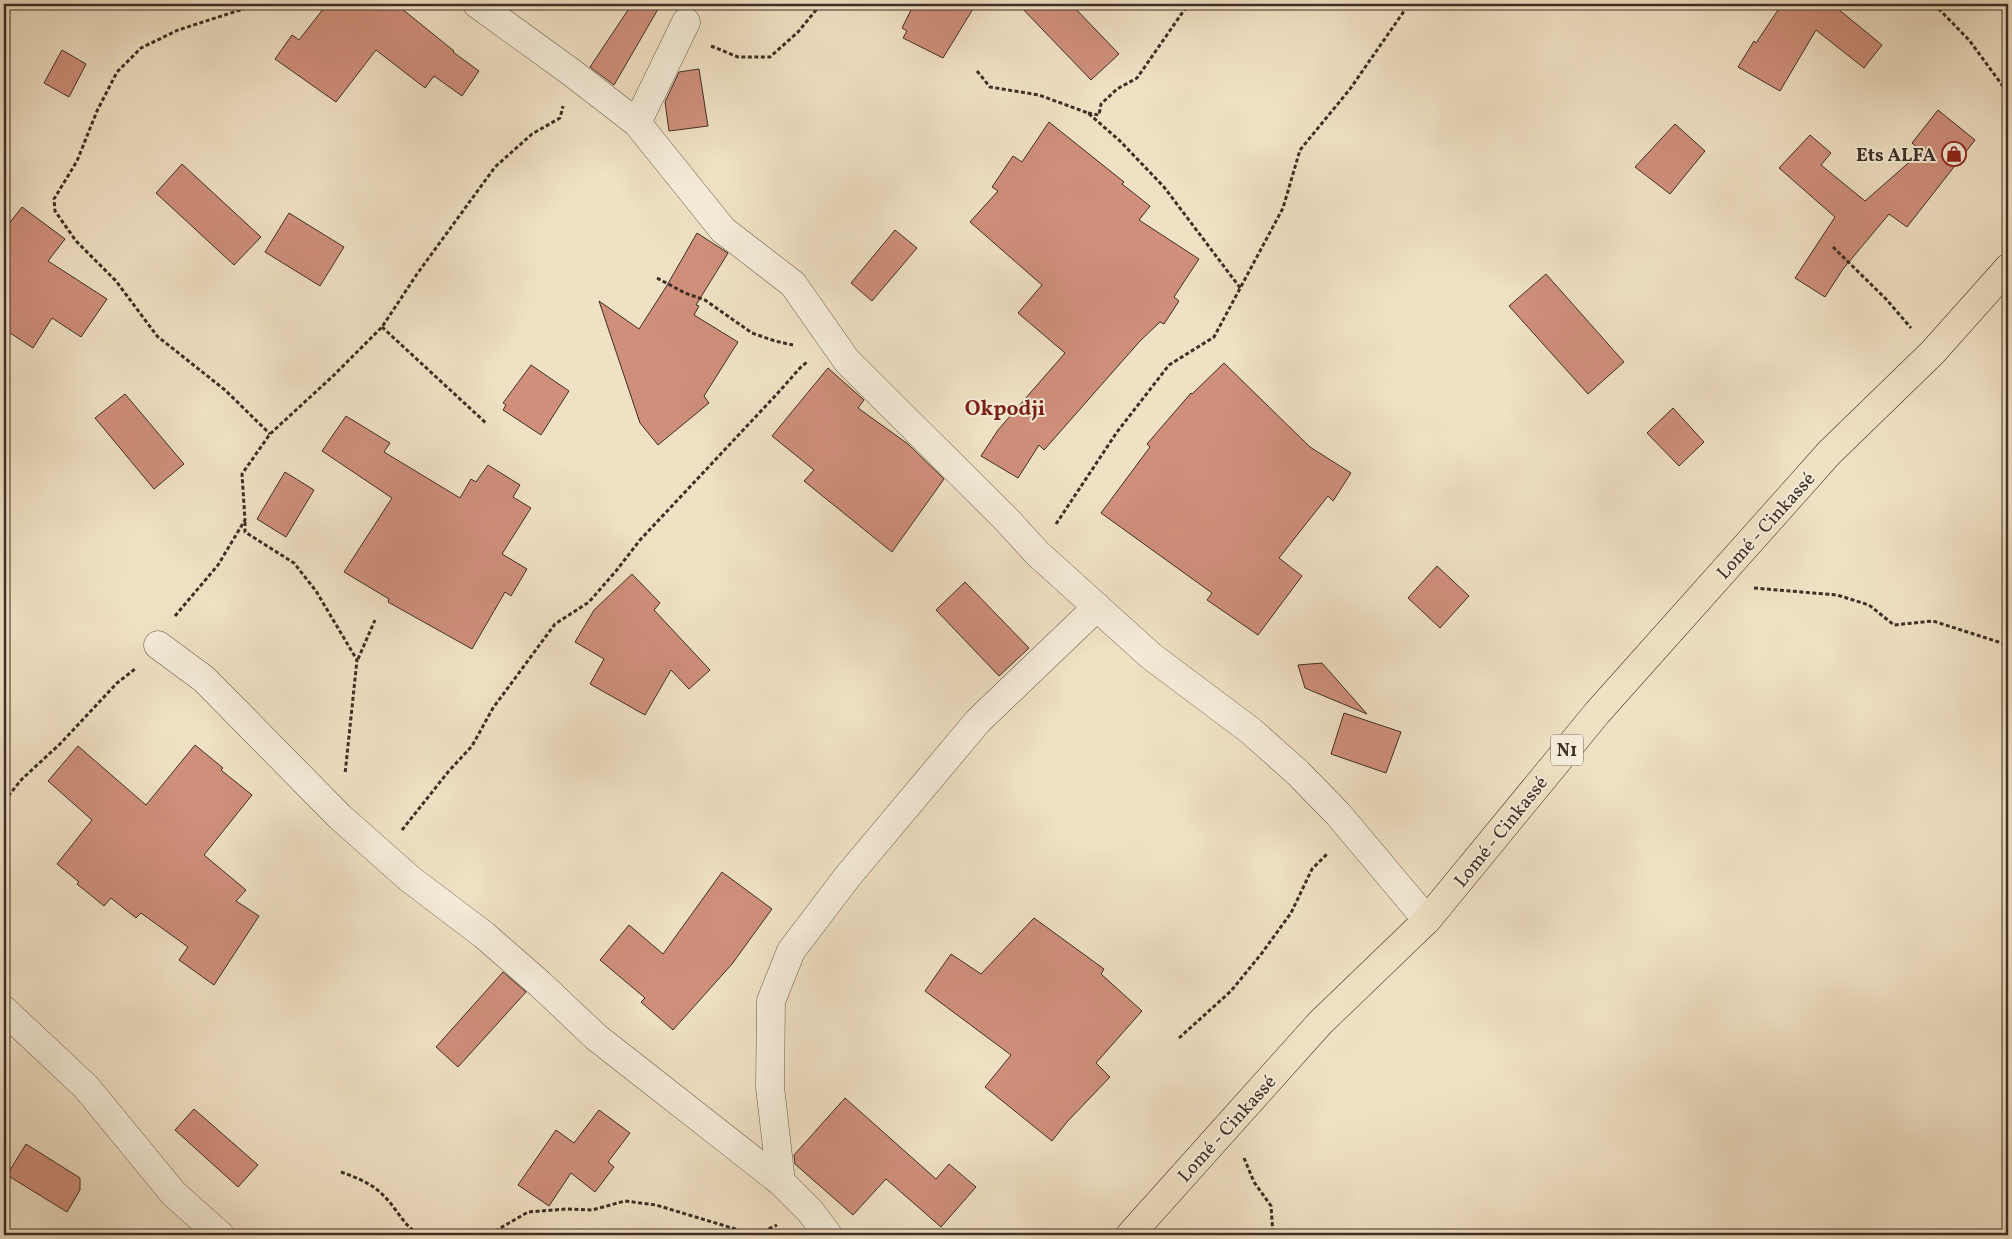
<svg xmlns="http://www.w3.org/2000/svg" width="2012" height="1239" viewBox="0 0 2012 1239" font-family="Vollkorn,serif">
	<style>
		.building { fill: #cf8f7b; stroke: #3e2f26 }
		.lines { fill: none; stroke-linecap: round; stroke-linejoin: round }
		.street-casing { stroke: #6a5c4e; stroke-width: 29 }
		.highway-casing { stroke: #3e2f26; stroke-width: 29 }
		.path { stroke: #3e2f26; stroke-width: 3; stroke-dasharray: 4 2.5; stroke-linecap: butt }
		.street { stroke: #f5ecd9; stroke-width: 28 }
		.highway { stroke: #f0e1c4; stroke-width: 28 }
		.labels { text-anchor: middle; stroke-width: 4; stroke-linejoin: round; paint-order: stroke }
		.shield { fill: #f5ecd9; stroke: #75685c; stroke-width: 1 }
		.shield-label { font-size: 18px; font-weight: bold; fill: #3e2f26 }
		.poi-label { font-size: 19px; font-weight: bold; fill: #3e2f26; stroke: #f5ecd9; text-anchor: end }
		.street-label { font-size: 19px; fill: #3e2f26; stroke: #f5ecd9 }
		.quarter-label { font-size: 21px; font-weight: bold; fill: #7a1f14; stroke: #f5ecd9 }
	</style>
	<rect width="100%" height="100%" fill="#f0e1c4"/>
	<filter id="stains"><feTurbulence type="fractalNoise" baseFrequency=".004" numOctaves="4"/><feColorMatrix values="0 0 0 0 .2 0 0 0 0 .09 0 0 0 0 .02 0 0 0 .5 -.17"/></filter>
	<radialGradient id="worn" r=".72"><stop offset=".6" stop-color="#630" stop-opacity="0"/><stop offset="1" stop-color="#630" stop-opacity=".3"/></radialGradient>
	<g class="building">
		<path d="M 327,4 L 396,4 L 454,51 L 453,52 L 479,71 L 462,96 L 434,76 L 425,88 L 376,50 L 336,102 L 275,59 L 292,35 L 299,40 Z"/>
		<path d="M 632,4 L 661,4 L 614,85 L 590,67 Z"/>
		<path d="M 914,4 L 976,4 L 943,58 L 903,38 L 907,31 L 902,28 Z"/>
		<path d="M 1018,4 L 1071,4 L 1119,54 L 1091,80 Z"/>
		<path d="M 1782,4 L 1832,4 L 1882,45 L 1864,68 L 1816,30 L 1780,91 L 1738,67 L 1754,41 L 1756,43 Z"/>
		<path d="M 62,50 L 86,64 L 69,97 L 44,83 Z"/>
		<path d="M 699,69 L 708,126 L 669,131 L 665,102 L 679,72 Z"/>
		<path d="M 1938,110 L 1975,140 L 1907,227 L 1889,214 L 1843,269 L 1825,297 L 1795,278 L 1835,217 L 1779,168 L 1810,135 L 1831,153 L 1821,165 L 1865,201 L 1922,151 L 1912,143 Z"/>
		<path d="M 1049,122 L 1124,182 L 1122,184 L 1150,206 L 1139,220 L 1199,259 L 1174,297 L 1179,301 L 1164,324 L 1160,322 L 1140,341 L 1044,450 L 1039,445 L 1018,478 L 981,456 L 998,430 L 1065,353 L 1018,313 L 1042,285 L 970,222 L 998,191 L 992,187 L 1013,156 L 1022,162 Z"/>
		<path d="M 1675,124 L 1705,151 L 1670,194 L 1635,167 Z"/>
		<path d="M 182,164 L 261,237 L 234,265 L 156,193 Z"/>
		<path d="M 22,207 L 65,239 L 48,261 L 107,299 L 81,337 L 52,318 L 33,348 L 4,329 L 4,230 Z"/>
		<path d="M 289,213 L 344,247 L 320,286 L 265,252 Z"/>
		<path d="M 895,230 L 917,248 L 872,301 L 851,283 Z"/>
		<path d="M 697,233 L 728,253 L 696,305 L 699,306 L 694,315 L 738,342 L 704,396 L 709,403 L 658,445 L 640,423 L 599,301 L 639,329 L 666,287 Z"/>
		<path d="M 1546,274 L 1624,362 L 1588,394 L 1509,306 Z"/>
		<path d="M 1224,363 L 1310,447 L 1351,473 L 1333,501 L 1328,496 L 1279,558 L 1302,576 L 1258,635 L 1207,600 L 1212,593 L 1101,513 L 1150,447 L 1147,444 L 1191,393 L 1192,394 Z"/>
		<path d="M 531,365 L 569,391 L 541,435 L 503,410 L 506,405 L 503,403 Z"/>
		<path d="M 828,368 L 864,400 L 858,408 L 908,444 L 944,479 L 892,552 L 804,481 L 814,470 L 772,436 Z"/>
		<path d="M 125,394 L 184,464 L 154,489 L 95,418 Z"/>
		<path d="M 1673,408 L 1704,442 L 1679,466 L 1647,433 Z"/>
		<path d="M 346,416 L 390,443 L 384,452 L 460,498 L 471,479 L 476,482 L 488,465 L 520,485 L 513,497 L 531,508 L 502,554 L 527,569 L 511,596 L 505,592 L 472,649 L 388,602 L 389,599 L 344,572 L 392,498 L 322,451 Z"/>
		<path d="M 285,472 L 314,490 L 286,537 L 257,519 Z"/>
		<path d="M 1437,566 L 1469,596 L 1440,628 L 1408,598 Z"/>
		<path d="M 632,574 L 660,603 L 654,610 L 710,670 L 689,689 L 671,670 L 645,715 L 590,684 L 604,659 L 575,642 L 594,610 Z"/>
		<path d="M 965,582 L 1029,648 L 999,676 L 936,610 Z"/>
		<path d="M 1322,663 L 1367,714 L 1305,688 L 1298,665 Z"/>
		<path d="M 1344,713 L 1401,732 L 1386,773 L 1331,754 Z"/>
		<path d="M 195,745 L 223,768 L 221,770 L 252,795 L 204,855 L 246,890 L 236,901 L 259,916 L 214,985 L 179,960 L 188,947 L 141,913 L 136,918 L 111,898 L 104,906 L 77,884 L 79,882 L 57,864 L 92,820 L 48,781 L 78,746 L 146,805 Z"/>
		<path d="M 722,872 L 772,909 L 732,964 L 673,1030 L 641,1002 L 645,998 L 600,960 L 629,925 L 663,954 Z"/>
		<path d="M 1034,918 L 1104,969 L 1101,974 L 1142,1011 L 1096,1063 L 1110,1077 L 1067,1122 L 1052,1141 L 985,1087 L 1011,1055 L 925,991 L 951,954 L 981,974 Z"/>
		<path d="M 503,972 L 526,992 L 458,1067 L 436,1047 Z"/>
		<path d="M 845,1098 L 936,1179 L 949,1164 L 976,1187 L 941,1227 L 886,1179 L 853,1215 L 795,1164 L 794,1155 Z"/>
		<path d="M 194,1109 L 258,1165 L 238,1187 L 175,1130 Z"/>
		<path d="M 599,1110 L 630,1133 L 608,1162 L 614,1167 L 595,1192 L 571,1173 L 549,1206 L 518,1185 L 556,1130 L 574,1143 Z"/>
		<path d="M 26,1144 L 80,1178 L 80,1190 L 67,1212 L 7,1175 Z"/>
	</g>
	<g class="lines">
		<defs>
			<g id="street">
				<path d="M 477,4 L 571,72 L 637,123 L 723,230 L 793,284 L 847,361 L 1006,519 L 1037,553 L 1151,656 L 1251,731 L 1298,773 L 1338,814 L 1427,920"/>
				<path d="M 637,123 L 686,22"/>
				<path d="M 158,645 L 204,679 L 340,817 L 410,879 L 484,935 L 540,984 L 596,1037 L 781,1182 L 810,1211 L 828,1235"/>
				<path d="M 4,1010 L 86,1087 L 174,1194 L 220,1235"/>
				<path d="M 781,1182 L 770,1087 L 771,1001 L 791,951 L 848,876 L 978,721 L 1097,607"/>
			</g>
			<path id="highway" d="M 1130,1235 L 1320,1023 L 1427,920 L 1597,713 L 1829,453 L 1933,352 L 2008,268"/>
		</defs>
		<use href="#street" class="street-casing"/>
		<use href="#highway" class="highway-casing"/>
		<g class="path">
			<path d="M 259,4 L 178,30 L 141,48 L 117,72 L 97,111 L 77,161 L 54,199 L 55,211 L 76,241 L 116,281 L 157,336 L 225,390 L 270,434"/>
			<path d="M 1934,4 L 1969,40 L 2008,93"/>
			<path d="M 711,46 L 738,57 L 770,57 L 798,32 L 821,4"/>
			<path d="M 977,71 L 990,87 L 1039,95 L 1088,113 L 1120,141 L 1164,187 L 1241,289"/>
			<path d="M 1088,113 L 1099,115 L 1101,104 L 1117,89 L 1137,78 L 1187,6 L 1186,4"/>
			<path d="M 1833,247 L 1886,299 L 1911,328"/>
			<path d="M 657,278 L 685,293 L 705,300 L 752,333 L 775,341 L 793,345"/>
			<path d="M 382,327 L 487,424"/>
			<path d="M 245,522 L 245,532 L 294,563 L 316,591 L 357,660 L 345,774"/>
			<path d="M 1056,524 L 1117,432 L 1169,365 L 1214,337 L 1283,208 L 1300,150 L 1350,89 L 1409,4"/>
			<path d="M 1754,588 L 1837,595 L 1869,605 L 1894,625 L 1933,621 L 2008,645"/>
			<path d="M 175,616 L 218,565 L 245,520 L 242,474 L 270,434 L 333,376 L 382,327 L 417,274 L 495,167 L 532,134 L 560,118 L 563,106"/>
			<path d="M 358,659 L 375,620"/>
			<path d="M 4,801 L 22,779 L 61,743 L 117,683 L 135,669"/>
			<path d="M 402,830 L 448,772 L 472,746 L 493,708 L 555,624 L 589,602 L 616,571 L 640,540 L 777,394 L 800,368 L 807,362"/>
			<path d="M 1179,1038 L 1231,991 L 1262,953 L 1291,913 L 1312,869 L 1328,853"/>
			<path d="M 1244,1158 L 1254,1182 L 1271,1206 L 1273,1235"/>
			<path d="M 341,1172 C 355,1177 371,1183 382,1194 C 396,1207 403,1225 419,1235"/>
			<path d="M 490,1235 L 502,1227 L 528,1212 L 567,1209 L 592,1210 L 625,1201 L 656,1205 L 755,1235 L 777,1225"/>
		</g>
		<use href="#street" class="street"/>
		<use href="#highway" class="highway"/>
	</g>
	<defs>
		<symbol id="shop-ring" viewBox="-11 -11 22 22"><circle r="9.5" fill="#f5ecd9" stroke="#8f2418" stroke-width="1.5"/><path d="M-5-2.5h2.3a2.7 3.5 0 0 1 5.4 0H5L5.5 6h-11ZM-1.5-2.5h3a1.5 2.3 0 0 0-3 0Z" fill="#8f2418"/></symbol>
	</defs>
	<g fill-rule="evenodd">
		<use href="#shop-ring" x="1940" y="140" width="28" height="28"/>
	</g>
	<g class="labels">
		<rect class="shield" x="1551" y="734.5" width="32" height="31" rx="4"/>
		<g class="shield-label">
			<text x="1567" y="756">N1</text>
		</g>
		<g class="poi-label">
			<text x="1936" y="161">Ets ALFA</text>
		</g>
		<g class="street-label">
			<text transform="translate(1765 525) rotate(-48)" y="7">Lomé - Cinkassé</text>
			<text transform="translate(1500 831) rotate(-51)" y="7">Lomé - Cinkassé</text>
			<text transform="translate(1226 1128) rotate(-48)" y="7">Lomé - Cinkassé</text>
		</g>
		<g class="quarter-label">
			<text x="1005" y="415">Okpodji</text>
		</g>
	</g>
	<rect width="2012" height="1239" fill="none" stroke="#f0e1c4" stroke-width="20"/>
	<rect x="5" y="5" width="2002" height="1229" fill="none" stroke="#3e2f26" stroke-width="2.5"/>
	<rect x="10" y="10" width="1992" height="1219" fill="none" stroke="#3e2f26"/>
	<rect width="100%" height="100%" filter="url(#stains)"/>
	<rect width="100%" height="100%" fill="url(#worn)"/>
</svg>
